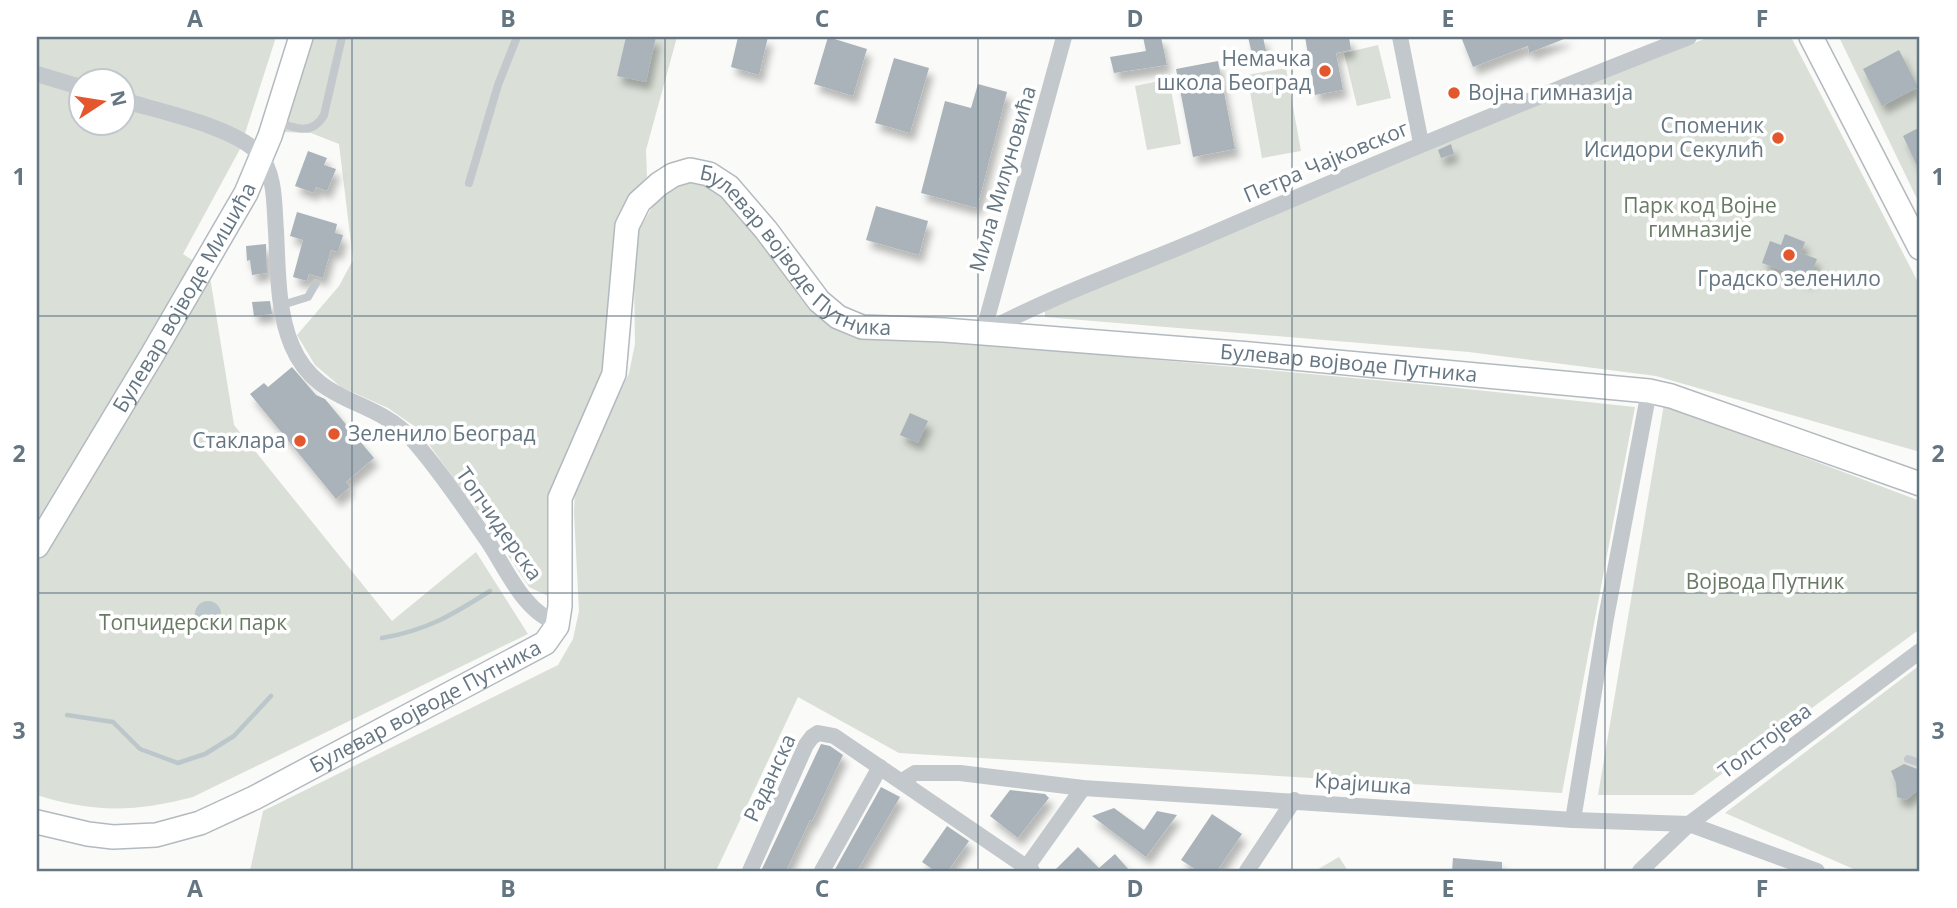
<svg xmlns="http://www.w3.org/2000/svg" width="1957" height="908" viewBox="0 0 1957 908" font-family="'Open Sans',sans-serif">
	<style>
		.green { fill: #dadfd7; fill-rule: evenodd }
		.water { fill: #bbc7cb }
		.lines { fill: none; stroke-linecap: round; stroke-linejoin: round }
		.stream { stroke: #bbc7cb; stroke-width: 4.5 }
		.building { fill: #aab3b9; filter: url(#shadow) }
		.secondary-casing { stroke: #b3babf; stroke-width: 26 }
		.lane { stroke: #c3c8cc; stroke-width: 8 }
		.street { stroke: #c3c8cc; stroke-width: 16 }
		.secondary { stroke: #fff; stroke-width: 23 }
		.grid { fill: none; stroke: #657683; stroke-width: 2; stroke-opacity: 0.55 }
		.poi-dot { fill: #e4572e; stroke: #fff; stroke-width: 2.5 }
		.labels { text-anchor: middle; stroke-width: 7; stroke-linejoin: round; paint-order: stroke }
		.poi-label { font-size: 21px; fill: #657683; stroke: #fff; text-anchor: end }
		.street-label { font-size: 21px; fill: #657683; stroke: #fff }
		.park-label { font-size: 21px; fill: #687a64; stroke: #fff }
		.neatline { fill: none; stroke: #657683; stroke-width: 2.5 }
		.grid-label { font-size: 23px; text-anchor: middle; font-weight: bold; fill: #657683 }
	</style>
	<defs>
		<filter id="shadow"><feDropShadow dx="4.5" dy="8" stdDeviation="3.5" flood-color="#0004"/></filter>
	</defs>
	<rect width="100%" height="100%" fill="#fafaf8"/>
	<g class="green">
		<path d="M 37,37 L 276,37 L 240,149 L 183,254 L 209,271 L 234,425 L 392,621 L 476,552 L 528,634 L 193,797 C 136,812 93,813 37,795 ZM 80,80 L 122,80 L 122,122 L 80,122 Z"/>
		<path d="M 309,37 L 677,37 L 646,150 L 647,177 L 632,194 L 610,355 L 560,473 L 550,597 L 529,587 L 492,531 L 417,428 L 388,408 L 341,387 L 315,365 L 297,335 L 339,286 L 353,260 L 339,144 L 311,133 L 282,132 Z"/>
		<path d="M 1709,37 L 1791,37 L 1920,286 L 1920,452 L 1656,376 L 1469,352 L 1045,317 L 1045,311 L 1050,308 L 1437,146 Z"/>
		<path d="M 1839,37 L 1920,37 L 1920,205 Z"/>
		<path d="M 1378,45 L 1391,98 L 1357,106 L 1344,53 Z"/>
		<path d="M 1286,68 L 1301,151 L 1262,158 L 1247,75 Z"/>
		<path d="M 1169,79 L 1181,144 L 1147,150 L 1135,86 Z"/>
		<path d="M 685,180 L 715,184 L 855,336 L 986,344 L 1429,385 L 1635,407 L 1562,793 L 899,753 L 798,697 L 716,871 L 250,871 L 263,811 L 558,665 L 573,639 L 579,611 L 574,513 L 575,488 L 629,373 L 635,344 L 634,278 L 639,229 L 658,198 Z"/>
		<path d="M 1664,404 L 1920,501 L 1920,629 L 1693,795 L 1598,795 Z"/>
		<path d="M 1920,665 L 1920,871 L 1858,871 L 1725,813 Z"/>
		<path d="M 1339,857 L 1348,871 L 1315,871 Z"/>
	</g>
	<circle class="water" cx="208" cy="614" r="13"/>
	<g class="lines">
		<g class="stream">
			<path d="M 382,638 C 428,630 452,615 490,591"/>
			<path d="M 67,715 L 113,722 L 140,749 L 178,763 L 205,754 L 234,736 L 271,696"/>
		</g>
	</g>
	<g class="building">
		<path d="M 626,37 L 656,37 L 646,82 L 617,76 Z"/>
		<path d="M 738,37 L 768,37 L 759,75 L 731,67 Z"/>
		<path d="M 828,37 L 867,49 L 853,96 L 814,84 Z"/>
		<path d="M 1143,37 L 1161,37 L 1167,65 L 1114,73 L 1110,57 L 1146,51 Z"/>
		<path d="M 1248,37 L 1263,37 L 1266,51 L 1252,54 Z"/>
		<path d="M 1305,37 L 1349,37 L 1351,50 L 1336,53 L 1343,90 L 1315,95 Z"/>
		<path d="M 1461,37 L 1569,37 L 1529,53 L 1528,46 L 1473,67 Z"/>
		<path d="M 1899,50 L 1918,87 L 1882,106 L 1863,69 Z"/>
		<path d="M 894,58 L 929,68 L 910,133 L 875,123 Z"/>
		<path d="M 1218,61 L 1235,149 L 1193,157 L 1176,69 Z"/>
		<path d="M 978,84 L 1007,92 L 977,208 L 921,193 L 945,101 L 971,108 Z"/>
		<path d="M 1920,127 L 1920,172 L 1903,136 Z"/>
		<path d="M 1451,144 L 1454,154 L 1441,158 L 1438,150 Z"/>
		<path d="M 308,151 L 327,158 L 324,165 L 336,169 L 327,191 L 316,187 L 314,193 L 295,186 Z"/>
		<path d="M 876,206 L 928,221 L 919,255 L 866,240 Z"/>
		<path d="M 297,212 L 337,224 L 335,233 L 343,235 L 338,252 L 331,250 L 323,278 L 309,274 L 307,281 L 293,277 L 303,240 L 290,236 Z"/>
		<path d="M 1785,234 L 1805,242 L 1801,253 L 1817,259 L 1809,280 L 1762,263 L 1770,241 L 1781,245 Z"/>
		<path d="M 266,244 L 267,273 L 252,275 L 250,260 L 247,261 L 246,246 Z"/>
		<path d="M 270,301 L 272,314 L 254,316 L 252,302 Z"/>
		<path d="M 292,367 L 316,395 L 325,399 L 374,458 L 346,482 L 350,487 L 336,499 L 250,394 L 264,383 L 268,387 Z"/>
		<path d="M 910,413 L 928,421 L 918,443 L 900,435 Z"/>
		<path d="M 821,744 L 830,746 L 843,755 L 812,821 L 810,820 L 786,871 L 761,871 Z"/>
		<path d="M 1904,764 L 1920,770 L 1920,788 L 1906,800 L 1897,797 L 1896,783 L 1891,771 Z"/>
		<path d="M 881,787 L 900,797 L 857,871 L 834,871 Z"/>
		<path d="M 1010,790 L 1045,794 L 1049,798 L 1018,838 L 990,816 Z"/>
		<path d="M 1114,808 L 1144,830 L 1157,811 L 1177,815 L 1146,857 L 1092,816 Z"/>
		<path d="M 1212,814 L 1242,834 L 1217,871 L 1198,871 L 1181,860 Z"/>
		<path d="M 947,826 L 969,841 L 948,871 L 935,871 L 922,862 Z"/>
		<path d="M 1078,847 L 1099,868 L 1115,854 L 1130,871 L 1054,871 Z"/>
		<path d="M 1453,858 L 1502,862 L 1502,871 L 1452,871 Z"/>
	</g>
	<g class="lines">
		<defs>
			<g id="secondary">
				<path d="M 1811,37 L 1920,248"/>
				<path id="s1" d="M 37,546 L 152,355 L 246,193 L 270,136 L 301,37"/>
				<path id="s2" d="M 37,822 L 88,834 L 113,837 L 156,835 L 200,823 L 254,798 L 545,643 L 557,626 L 560,606 L 560,498 L 614,374 L 627,226 L 639,202 L 659,184 L 673,175 L 690,170 L 709,174 L 729,187 L 766,230 L 819,301 L 838,317 L 862,327 L 944,330 L 1250,354 L 1649,391 L 1671,396 L 1920,484"/>
			</g>
		</defs>
		<use href="#secondary" class="secondary-casing"/>
		<g class="lane">
			<path d="M 277,122 C 296,129 313,135 324,115 L 342,37"/>
			<path d="M 469,183 L 498,85 L 517,37"/>
			<path d="M 282,305 L 308,297 L 316,283"/>
			<path d="M 1908,759 L 1920,763"/>
		</g>
		<g class="street">
			<path d="M 1400,37 L 1421,143"/>
			<path d="M 37,74 L 80,87"/>
			<path d="M 122,100 C 158,111 236,127 259,154 C 276,174 274,206 276,231 C 278,268 277,311 292,346 C 317,405 373,397 411,438 C 439,469 463,506 487,540 C 506,568 524,613 558,623"/>
			<path d="M 983,333 C 1053,295 1129,269 1202,238 C 1364,168 1525,101 1689,37"/>
			<path d="M 983,333 L 1064,37"/>
			<path d="M 902,781 L 915,773 L 960,773 L 1083,788 L 1573,820 L 1689,824 L 1817,871"/>
			<path d="M 1573,820 L 1606,618 L 1649,391"/>
			<path d="M 750,871 L 806,745 L 812,737 L 818,733 L 834,736 L 1032,871"/>
			<path d="M 822,871 L 880,767"/>
			<path d="M 1024,871 L 1083,788"/>
			<path d="M 1247,871 L 1294,800"/>
			<path d="M 1640,871 L 1689,824 L 1920,651"/>
		</g>
		<use href="#secondary" class="secondary"/>
	</g>
	<path class="grid" d="M 352,37 L 352,871M 665,37 L 665,871M 978,37 L 978,871M 1292,37 L 1292,871M 1605,37 L 1605,871M 37,316 L 1920,316M 37,593 L 1920,593"/>
	<g class="poi-dot">
		<circle cx="1325" cy="71" r="7"/>
		<circle cx="1454" cy="93" r="7"/>
		<circle cx="1778" cy="138" r="7"/>
		<circle cx="1789" cy="255" r="7"/>
		<circle cx="334" cy="434" r="7"/>
		<circle cx="300" cy="441" r="7"/>
	</g>
	<g class="labels">
		<g class="poi-label">
			<text x="1311" y="66">Немачка<tspan x="1311" dy="24">школа Београд</tspan></text>
			<text x="1468" y="100" text-anchor="start">Војна гимназија</text>
			<text x="1764" y="133">Споменик<tspan x="1764" dy="24">Исидори Секулић</tspan></text>
			<text x="1789" y="286" text-anchor="middle">Градско зеленило</text>
			<text x="348" y="441" text-anchor="start">Зеленило Београд</text>
			<text x="286" y="448">Стаклара</text>
		</g>
		<g class="street-label">
			<text transform="translate(1326 162) rotate(-23)" y="7">Петра Чајковског</text>
			<text transform="translate(1003 179) rotate(-74)" y="7">Мила Милуновића</text>
			<text dy="7" stroke="none"><textPath href="#s2" startOffset="1216">Булевар војводе Путника</textPath></text>
			<text dy="7" stroke="none"><textPath href="#s1" startOffset="289">Булевар војводе Мишића</textPath></text>
			<text dy="7" stroke="none"><textPath href="#s2" startOffset="1804">Булевар војводе Путника</textPath></text>
			<text transform="translate(499 524) rotate(55)" y="7">Топчидерска</text>
			<text dy="7" stroke="none"><textPath href="#s2" startOffset="420">Булевар војводе Путника</textPath></text>
			<text transform="translate(1765 741) rotate(-37)" y="7">Толстојева</text>
			<text transform="translate(770 778) rotate(-65)" y="7">Раданска</text>
			<text transform="translate(1363 784) rotate(4)" y="7">Крајишка</text>
		</g>
		<g class="park-label">
			<text x="1700" y="213">Парк код Војне<tspan x="1700" dy="24">гимназије</tspan></text>
			<text x="1765" y="589">Војвода Путник</text>
			<text x="193" y="630">Топчидерски парк</text>
		</g>
	</g>
	<rect width="1957" height="908" fill="none" stroke="#ffffff" stroke-width="77"/>
	<g transform="translate(102 102) rotate(78)"><circle r="33" fill="#ffffff" stroke="#c1c8cd" stroke-width="2"/>
	<path d="M0-5L12 26L0 18L-12 26Z" fill="#e4572e"/>
	<text y="-10" font-size="19" font-weight="bold" text-anchor="middle" fill="#657683">N</text>
	</g>
	<rect x="38" y="38" width="1880" height="832" class="neatline"/>
	<g class="grid-label">
		<text x="195" y="27">A</text>
		<text x="508" y="27">B</text>
		<text x="822" y="27">C</text>
		<text x="1135" y="27">D</text>
		<text x="1448" y="27">E</text>
		<text x="1762" y="27">F</text>
		<text x="19" y="185">1</text>
		<text x="1938" y="185">1</text>
		<text x="19" y="462">2</text>
		<text x="1938" y="462">2</text>
		<text x="19" y="739">3</text>
		<text x="1938" y="739">3</text>
		<text x="195" y="897">A</text>
		<text x="508" y="897">B</text>
		<text x="822" y="897">C</text>
		<text x="1135" y="897">D</text>
		<text x="1448" y="897">E</text>
		<text x="1762" y="897">F</text>
	</g>
</svg>
